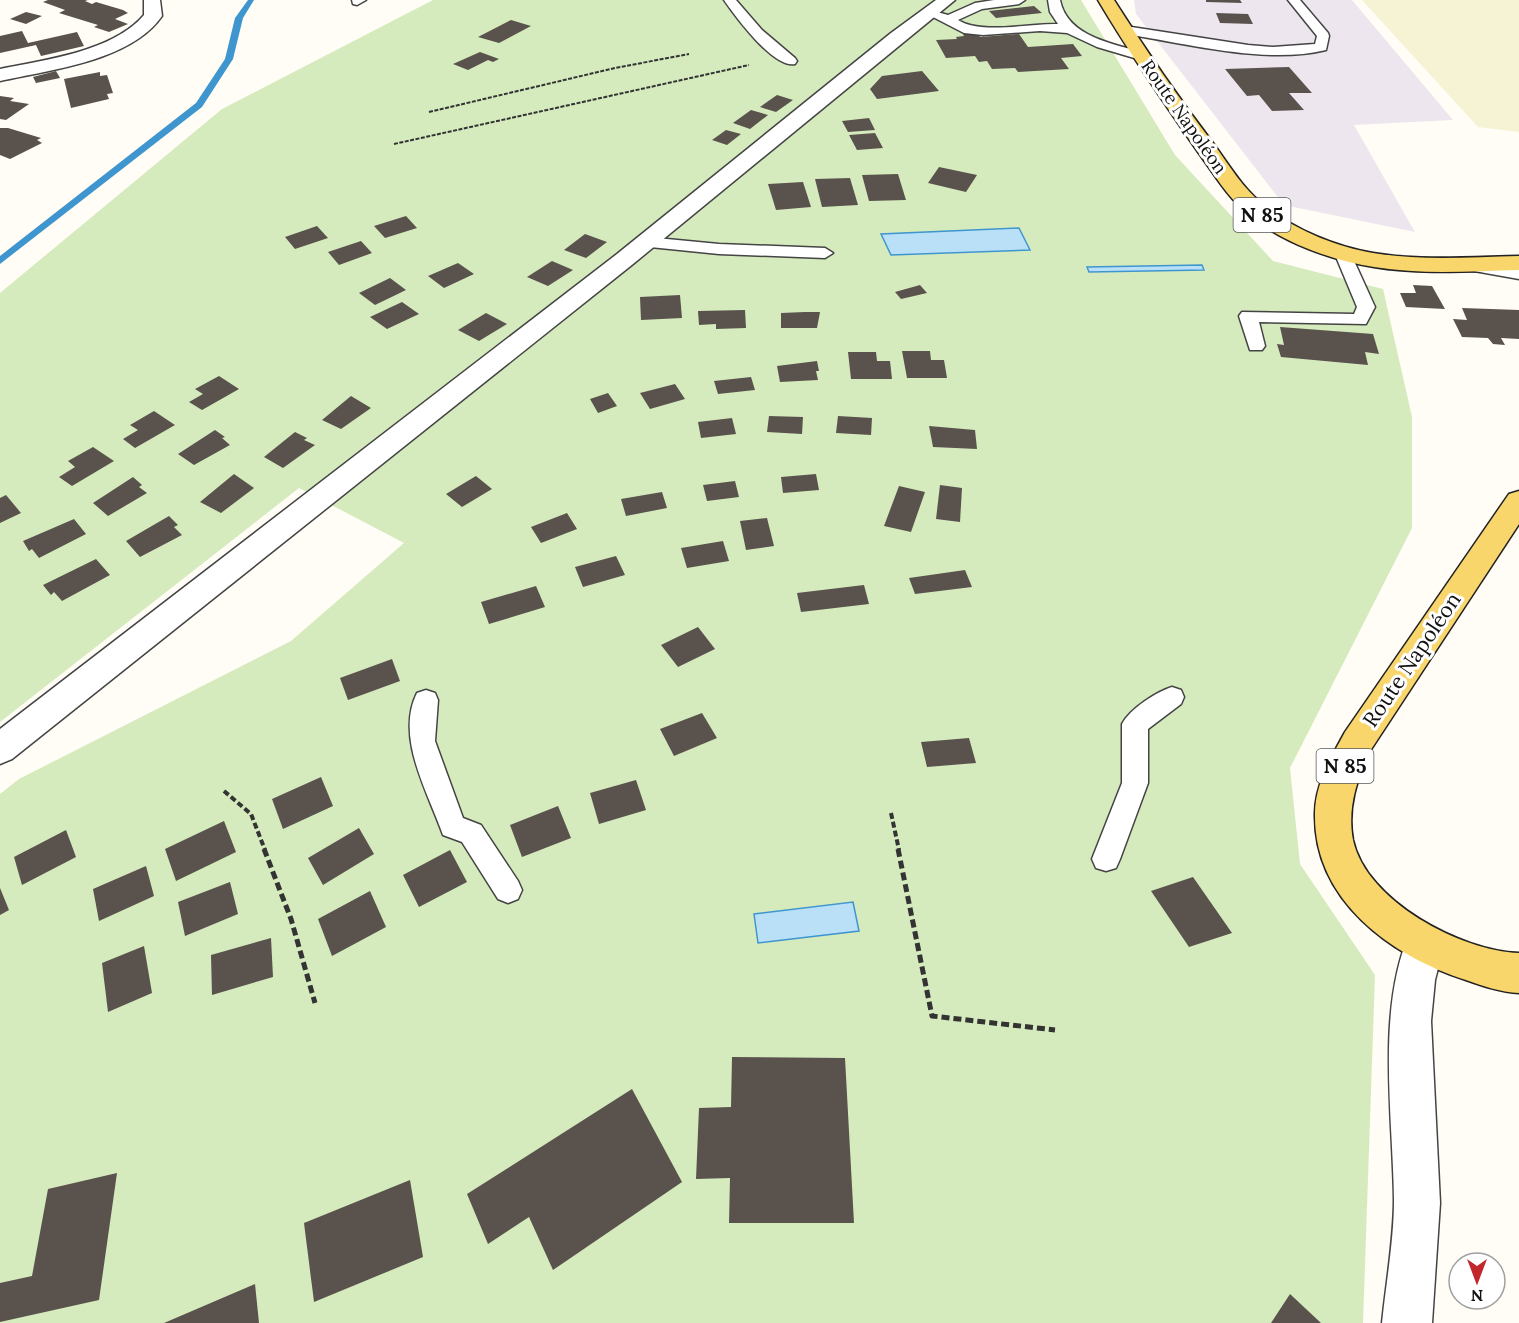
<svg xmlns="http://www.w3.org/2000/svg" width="1519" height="1323" viewBox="0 0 1519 1323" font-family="Lora,serif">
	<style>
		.industrial { fill: #eee6ef }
		.farmland { fill: #f6f3d4 }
		.green { fill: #d5ebbd }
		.water { fill: #b9e0f7; stroke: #3f96cf; stroke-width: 1.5 }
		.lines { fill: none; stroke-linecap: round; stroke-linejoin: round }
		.stream { fill: #3f96cf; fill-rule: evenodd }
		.building { fill: #5a524d }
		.service-casing { stroke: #444; stroke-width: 3 }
		.minor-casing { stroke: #444; stroke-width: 3 }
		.primary-casing { stroke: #222; stroke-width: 3 }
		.path-far2 { stroke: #333; stroke-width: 2; stroke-dasharray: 4 1.5; stroke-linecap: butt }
		.path-far1 { stroke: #333; stroke-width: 4; stroke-dasharray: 6 3; stroke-linecap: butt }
		.path { stroke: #333; stroke-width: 5; stroke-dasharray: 8 4; stroke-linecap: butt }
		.service { fill: #fff; fill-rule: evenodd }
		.minor { fill: #fff; fill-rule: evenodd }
		.primary { fill: #f9d66b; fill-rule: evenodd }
		.labels { text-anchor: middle; stroke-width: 6; stroke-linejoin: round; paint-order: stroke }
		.far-street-label { font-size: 18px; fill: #111; stroke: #fff }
		.shield { fill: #fff; stroke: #585858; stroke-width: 1.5 }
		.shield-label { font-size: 20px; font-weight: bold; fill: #111 }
		.street-label { font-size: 21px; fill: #111; stroke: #fff }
	</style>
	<rect width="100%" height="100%" fill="#fffdf5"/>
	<path class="industrial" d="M 1134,0 L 1352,0 L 1453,120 L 1354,125 L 1415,232 L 1284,205 L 1136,14 Z"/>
	<path class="farmland" d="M 1362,0 L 1519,0 L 1519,132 L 1478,127 Z"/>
	<path class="green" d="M 433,0 L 1081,0 L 1175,155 L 1273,261 L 1383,289 L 1412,417 L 1412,528 L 1290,768 L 1300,864 L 1375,975 L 1363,1323 L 0,1323 L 0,794 L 19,779 L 291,641 L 404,543 L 299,488 L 0,722 L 0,293 L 222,109 Z"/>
	<g class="water">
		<path d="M 1019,228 L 1030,250 L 891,255 L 881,234 Z"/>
		<path d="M 1202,265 L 1204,270 L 1089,272 L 1087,267 Z"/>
		<path d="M 853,902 L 859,931 L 758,943 L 754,914 Z"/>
	</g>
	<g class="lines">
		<path class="stream" d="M 248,0 L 254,0 L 243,18 L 233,59 L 202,107 L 0,264 L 0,256 L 196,103 L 225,59 L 235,18 Z"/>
	</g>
	<g class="building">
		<path d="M 48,0 L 88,0 L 85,1 L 92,4 L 96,2 L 123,10 L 128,13 L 115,19 L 128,24 L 109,32 L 94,27 L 98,25 L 59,13 L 65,10 L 43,2 Z"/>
		<path d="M 1206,0 L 1240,0 L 1242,3 L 1206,2 Z"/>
		<path d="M 1034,6 L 1042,13 L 996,18 L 989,11 Z"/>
		<path d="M 26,12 L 42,16 L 26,24 L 10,19 Z"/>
		<path d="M 1216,13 L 1248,14 L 1253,24 L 1220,23 Z"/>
		<path d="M 511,20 L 531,26 L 499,43 L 478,37 Z"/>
		<path d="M 22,31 L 28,43 L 77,32 L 84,46 L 41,56 L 36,45 L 0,53 L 0,36 Z"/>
		<path d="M 978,33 L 980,37 L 1019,34 L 1028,47 L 1073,44 L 1082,56 L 1061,58 L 1069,69 L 1018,72 L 1015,68 L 992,69 L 987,61 L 979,62 L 975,56 L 946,58 L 936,40 L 957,39 L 956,37 L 964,36 L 963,34 Z"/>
		<path d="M 480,52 L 499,59 L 493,62 L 488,60 L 468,70 L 453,64 Z"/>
		<path d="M 1289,67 L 1312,93 L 1289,93 L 1304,110 L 1272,111 L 1259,95 L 1247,96 L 1225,69 Z"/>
		<path d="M 56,71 L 60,78 L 36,83 L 33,77 Z"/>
		<path d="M 922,71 L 939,91 L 877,99 L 870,89 L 882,76 Z"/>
		<path d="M 100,72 L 100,76 L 107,75 L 113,93 L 107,94 L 109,99 L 71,108 L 64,79 Z"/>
		<path d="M 777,95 L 793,100 L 776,112 L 760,107 Z"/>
		<path d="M 0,96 L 14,98 L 10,101 L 29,104 L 6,120 L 0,119 Z"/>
		<path d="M 751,110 L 768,115 L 750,129 L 733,123 Z"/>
		<path d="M 869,118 L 875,130 L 848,132 L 842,121 Z"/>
		<path d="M 0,128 L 8,128 L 41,138 L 37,140 L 42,143 L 10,159 L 0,155 Z"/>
		<path d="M 726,130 L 741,134 L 727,145 L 712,140 Z"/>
		<path d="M 875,133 L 883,148 L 857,150 L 849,135 Z"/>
		<path d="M 939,167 L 977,175 L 966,192 L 928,183 Z"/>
		<path d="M 898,174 L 906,200 L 869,201 L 862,175 Z"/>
		<path d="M 850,178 L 858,205 L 822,207 L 815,179 Z"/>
		<path d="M 803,182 L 811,207 L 776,210 L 768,184 Z"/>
		<path d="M 406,216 L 417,228 L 385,238 L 374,226 Z"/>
		<path d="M 317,226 L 328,238 L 295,249 L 285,237 Z"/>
		<path d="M 585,234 L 607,242 L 586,258 L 564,250 Z"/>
		<path d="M 361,241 L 372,253 L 339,265 L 328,252 Z"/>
		<path d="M 552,261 L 573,270 L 548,286 L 527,277 Z"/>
		<path d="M 458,263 L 474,274 L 444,288 L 428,276 Z"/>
		<path d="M 390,278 L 406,290 L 375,305 L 359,293 Z"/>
		<path d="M 920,285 L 927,293 L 901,299 L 895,292 Z"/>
		<path d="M 1413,285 L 1432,286 L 1445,309 L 1406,307 L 1400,293 L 1416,293 Z"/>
		<path d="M 680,295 L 682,318 L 641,320 L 640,297 Z"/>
		<path d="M 402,302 L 419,314 L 387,329 L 370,317 Z"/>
		<path d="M 1462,308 L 1519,310 L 1519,339 L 1501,338 L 1505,345 L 1493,344 L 1488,338 L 1462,337 L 1453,319 L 1467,320 Z"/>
		<path d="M 745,310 L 746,328 L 716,329 L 716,324 L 699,325 L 698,311 Z"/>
		<path d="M 805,312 L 820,312 L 817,328 L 781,328 L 781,313 Z"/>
		<path d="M 486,313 L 507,324 L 479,341 L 458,330 Z"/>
		<path d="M 1280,327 L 1373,334 L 1379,354 L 1365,352 L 1368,365 L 1281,357 L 1277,344 L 1284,345 Z"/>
		<path d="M 902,351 L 930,351 L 931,360 L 944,360 L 947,378 L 907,378 Z"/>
		<path d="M 848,352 L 876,352 L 877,361 L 890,361 L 892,379 L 851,379 Z"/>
		<path d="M 817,361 L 819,371 L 816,371 L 818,380 L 780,382 L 777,366 Z"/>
		<path d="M 219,376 L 239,389 L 202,410 L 189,402 L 203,394 L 195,389 Z"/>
		<path d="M 751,377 L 755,390 L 718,394 L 714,381 Z"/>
		<path d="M 675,384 L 685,399 L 650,409 L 640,393 Z"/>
		<path d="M 608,393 L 617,406 L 598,413 L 590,399 Z"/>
		<path d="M 351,396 L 371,408 L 341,429 L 322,420 Z"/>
		<path d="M 154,411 L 175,425 L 135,448 L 123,439 L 138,430 L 130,425 Z"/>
		<path d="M 769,416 L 803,417 L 802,434 L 767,432 Z"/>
		<path d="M 838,416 L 872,418 L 871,435 L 836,433 Z"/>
		<path d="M 732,418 L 736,434 L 701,438 L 698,422 Z"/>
		<path d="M 929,426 L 975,430 L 977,449 L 933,447 Z"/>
		<path d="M 215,430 L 225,437 L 222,438 L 230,445 L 194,465 L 178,454 Z"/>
		<path d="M 295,432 L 307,438 L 304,440 L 315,445 L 283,468 L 264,457 Z"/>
		<path d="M 93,447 L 114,461 L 72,486 L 59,477 L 75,467 L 68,461 Z"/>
		<path d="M 234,474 L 254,488 L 221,513 L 200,502 Z"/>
		<path d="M 816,474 L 819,490 L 783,493 L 781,477 Z"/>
		<path d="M 476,476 L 492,489 L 462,507 L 446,494 Z"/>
		<path d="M 133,477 L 142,485 L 139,487 L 147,493 L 108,516 L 93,503 Z"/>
		<path d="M 735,481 L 739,497 L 707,501 L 703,485 Z"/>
		<path d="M 940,485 L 962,488 L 960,522 L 936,519 Z"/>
		<path d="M 899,486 L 925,492 L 911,532 L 884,526 Z"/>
		<path d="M 662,492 L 667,508 L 626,516 L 621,499 Z"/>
		<path d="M 6,495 L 21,513 L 0,523 L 0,498 Z"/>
		<path d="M 567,513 L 577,529 L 541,543 L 531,527 Z"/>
		<path d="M 169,516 L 178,525 L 174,527 L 182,535 L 140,557 L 126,541 Z"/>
		<path d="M 767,518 L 774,546 L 746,550 L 740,521 Z"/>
		<path d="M 74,519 L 86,534 L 39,558 L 32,549 L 29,551 L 23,541 Z"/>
		<path d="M 723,541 L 729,561 L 687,568 L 681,548 Z"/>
		<path d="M 616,556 L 625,575 L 583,587 L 575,567 Z"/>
		<path d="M 96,559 L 110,575 L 62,601 L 54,592 L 51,595 L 43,585 Z"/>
		<path d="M 965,570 L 972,587 L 915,594 L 909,578 Z"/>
		<path d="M 864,585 L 869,604 L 801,612 L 797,593 Z"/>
		<path d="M 536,586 L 545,607 L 489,624 L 481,602 Z"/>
		<path d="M 698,627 L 715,649 L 678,667 L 661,645 Z"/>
		<path d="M 392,659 L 400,681 L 348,700 L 340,678 Z"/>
		<path d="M 702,713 L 717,738 L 674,756 L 660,729 Z"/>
		<path d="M 969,738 L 976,763 L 927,767 L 921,742 Z"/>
		<path d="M 321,777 L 333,806 L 283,829 L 272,799 Z"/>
		<path d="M 636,780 L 646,810 L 599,824 L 590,793 Z"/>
		<path d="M 558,806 L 571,838 L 522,857 L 510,825 Z"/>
		<path d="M 224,821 L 236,852 L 176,881 L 165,849 Z"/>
		<path d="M 359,828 L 374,854 L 323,885 L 308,858 Z"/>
		<path d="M 66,830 L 76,857 L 22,885 L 14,857 Z"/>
		<path d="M 450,850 L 467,882 L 419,907 L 403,875 Z"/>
		<path d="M 146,866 L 154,896 L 99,921 L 93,889 Z"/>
		<path d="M 1193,877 L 1232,933 L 1189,947 L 1151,891 Z"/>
		<path d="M 230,882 L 238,914 L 185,936 L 178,902 Z"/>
		<path d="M 0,888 L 9,910 L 0,915 Z"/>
		<path d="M 370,891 L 386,927 L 332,956 L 318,919 Z"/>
		<path d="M 271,938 L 273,977 L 212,995 L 211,955 Z"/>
		<path d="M 144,946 L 152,993 L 108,1012 L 102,963 Z"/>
		<path d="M 732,1057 L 845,1058 L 854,1223 L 729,1223 L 730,1178 L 696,1179 L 699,1108 L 731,1107 Z"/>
		<path d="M 632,1089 L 682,1182 L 553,1270 L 529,1217 L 488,1244 L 467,1194 Z"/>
		<path d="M 117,1173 L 99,1300 L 0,1322 L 0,1283 L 32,1276 L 48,1189 Z"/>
		<path d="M 410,1180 L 423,1257 L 314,1302 L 304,1223 Z"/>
		<path d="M 255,1284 L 259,1323 L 164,1323 Z"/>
		<path d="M 1290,1294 L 1321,1323 L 1271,1323 Z"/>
	</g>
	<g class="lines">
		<defs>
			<g id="service">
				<path d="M 352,0 L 366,0 L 357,5 L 353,4 Z"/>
				<path d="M 724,0 L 736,0 L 762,30 L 795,58 L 797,61 L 795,64 C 774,69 735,16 724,0 Z"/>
				<path d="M 994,0 L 1025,0 L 1019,4 L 982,9 L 958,20 C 982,35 1029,23 1058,24 L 1050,12 L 1048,0 L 1060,0 C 1067,37 1114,44 1146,53 L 1148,56 L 1141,60 L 1097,47 L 1067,33 L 1040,31 L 983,35 L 964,33 L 931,16 L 937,12 L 948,15 L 975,3 Z"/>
				<path d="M 1288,0 L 1300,0 L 1328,33 L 1329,36 L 1326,50 C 1266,65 1185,43 1125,34 L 1119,30 L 1125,26 L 1248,45 L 1273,47 L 1315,44 L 1317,36 Z"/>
				<path d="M 646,237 L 719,244 L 825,248 L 833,253 L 825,258 L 719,254 L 640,246 L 638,242 L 640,238 Z"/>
				<path d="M 1342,247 L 1350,252 L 1375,307 L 1366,324 L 1259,322 L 1265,346 L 1262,350 L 1250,350 L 1239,316 L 1242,312 L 1354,314 L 1357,307 L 1334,252 Z"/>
				<path d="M 1469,260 L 1519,269 L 1519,279 L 1463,269 L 1461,265 L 1463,261 Z"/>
				<path d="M 1172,687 L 1181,690 L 1184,697 L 1181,704 L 1148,729 L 1148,783 L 1120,859 L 1116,868 L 1106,871 L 1096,868 L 1092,859 L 1122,783 L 1122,724 C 1130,709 1156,692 1172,687 Z"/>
				<path d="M 426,690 L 435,693 L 438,700 L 435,741 L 463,818 L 481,825 L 518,881 L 522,890 L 518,899 L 508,903 L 498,899 L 462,842 L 443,835 L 440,827 C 425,787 396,735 417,693 Z"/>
			</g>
			<g id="minor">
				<path d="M 144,0 L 160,0 L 162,16 C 131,61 50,70 0,81 L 0,69 C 45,60 114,51 144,15 Z"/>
				<path d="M 936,0 L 955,0 L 633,264 L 12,759 L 0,764 L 0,729 L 617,254 L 891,33 Z"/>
				<path d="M 1424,926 L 1438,932 L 1444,945 L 1435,980 L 1431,1021 L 1440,1203 L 1432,1323 L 1382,1323 C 1386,1283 1394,1240 1394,1200 C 1393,1115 1376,1010 1410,932 Z"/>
			</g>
			<g id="primary">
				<path d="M 1098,0 L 1114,0 C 1145,49 1178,97 1213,143 C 1229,165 1243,189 1265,206 C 1295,230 1336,247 1373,253 C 1421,261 1471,257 1519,256 L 1519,270 C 1471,271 1422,275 1374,267 C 1331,260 1283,243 1249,215 C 1228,198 1214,174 1198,152 C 1163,102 1129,52 1098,0 Z"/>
				<path d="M 1519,491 L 1519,524 L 1370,751 C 1357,779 1347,808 1353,840 C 1366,901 1461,951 1519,953 L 1519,993 C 1500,992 1483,986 1466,980 C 1391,956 1313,900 1315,813 C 1315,784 1332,756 1345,732 L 1509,494 Z"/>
			</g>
		</defs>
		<use href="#service" class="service-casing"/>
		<use href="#minor" class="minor-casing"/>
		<use href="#primary" class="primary-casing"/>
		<g class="path-far2">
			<path d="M 429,112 L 615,68 L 689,54"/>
			<path d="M 394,144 L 749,65"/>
		</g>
		<g class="path-far1">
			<path d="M 224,791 L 251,814 L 265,850"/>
			<path d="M 891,813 L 899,850"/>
		</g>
		<g class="path">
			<path d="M 264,849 L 291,919 L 315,1003"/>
			<path d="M 898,849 L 932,1016 L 1055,1030"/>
		</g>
		<use href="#service" class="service"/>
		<use href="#minor" class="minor"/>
		<use href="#primary" class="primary"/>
	</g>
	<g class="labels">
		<g class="far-street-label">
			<text transform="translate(1184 117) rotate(55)" y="6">Route Napoléon</text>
		</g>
		<g class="shield">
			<rect x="1233.5" y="198" width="57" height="34" rx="4.5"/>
			<rect x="1316.5" y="749" width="57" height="34" rx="4.5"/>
		</g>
		<g class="shield-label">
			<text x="1262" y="222">N 85</text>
			<text x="1345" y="773">N 85</text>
		</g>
		<g class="street-label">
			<text transform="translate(1412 660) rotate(-56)" y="7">Route Napoléon</text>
		</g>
	</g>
	<g transform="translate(1477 1281) rotate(180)"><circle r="28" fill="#ffffff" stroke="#a0a0a0" stroke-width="1.5"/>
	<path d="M0-4.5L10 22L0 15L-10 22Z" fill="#c4262e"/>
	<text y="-9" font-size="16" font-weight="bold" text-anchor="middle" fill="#111111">N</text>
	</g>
</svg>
